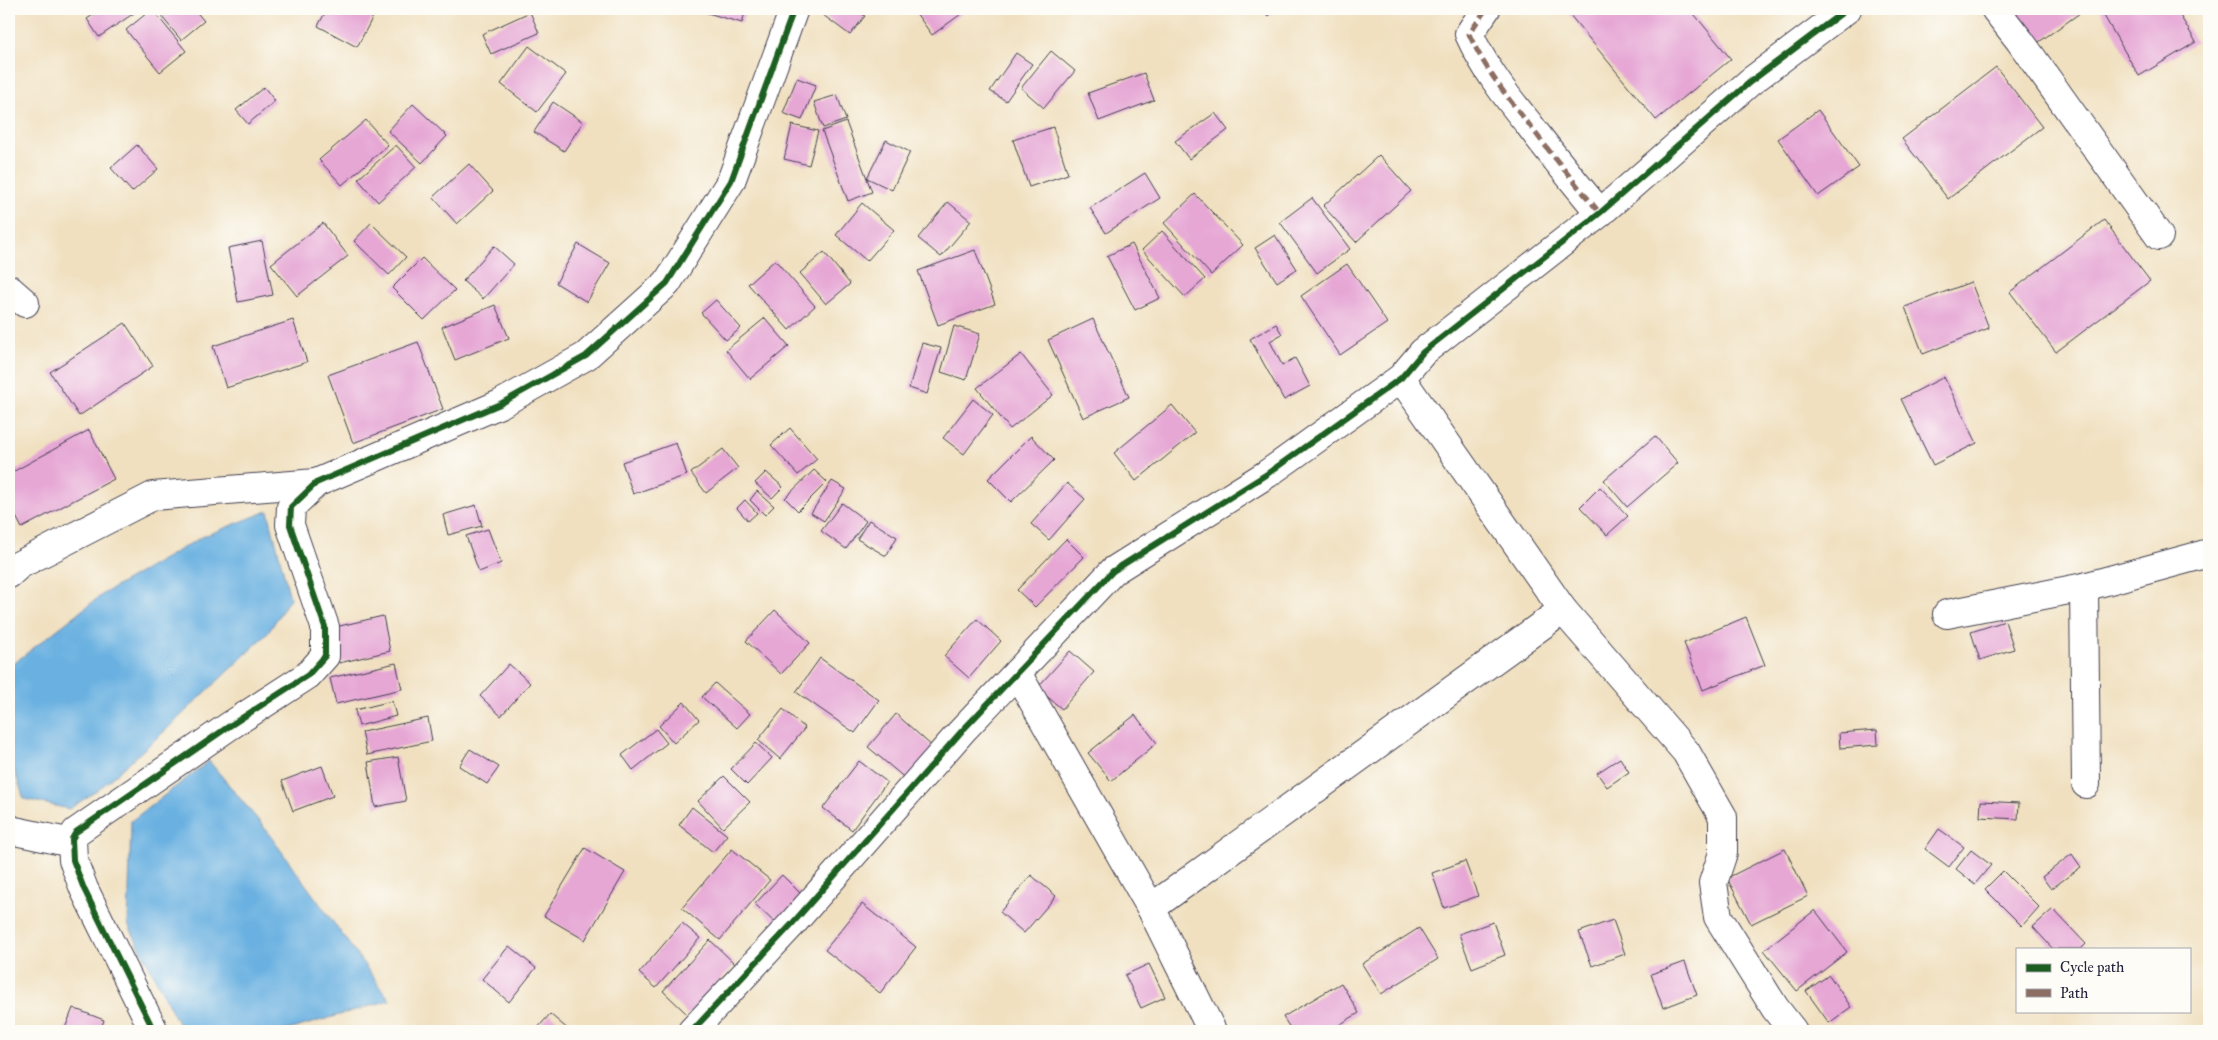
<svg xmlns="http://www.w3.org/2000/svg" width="2218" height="1040" viewBox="0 0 2218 1040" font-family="'IM FELL Great Primer',serif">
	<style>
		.water { fill: #6ab1e1; stroke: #466a8e }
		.building { fill: #e6a7d5 }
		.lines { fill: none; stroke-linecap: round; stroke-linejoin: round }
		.minor-casing { stroke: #413e4f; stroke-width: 30 }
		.minor { stroke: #fff; stroke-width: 28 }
		.quiet { stroke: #8d6e63; stroke-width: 5; stroke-dasharray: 10 5; stroke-linecap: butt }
		.cycleway-casing { stroke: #fdfcf7; stroke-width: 9 }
		.cycleway { stroke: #1b5e20; stroke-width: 6 }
	</style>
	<rect width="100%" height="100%" fill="#fdfcf7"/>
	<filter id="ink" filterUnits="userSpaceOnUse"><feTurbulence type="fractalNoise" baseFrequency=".02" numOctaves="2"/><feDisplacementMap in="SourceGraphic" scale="10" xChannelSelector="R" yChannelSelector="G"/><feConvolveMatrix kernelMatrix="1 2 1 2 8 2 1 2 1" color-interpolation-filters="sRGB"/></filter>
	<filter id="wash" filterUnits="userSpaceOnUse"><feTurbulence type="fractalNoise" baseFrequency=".0096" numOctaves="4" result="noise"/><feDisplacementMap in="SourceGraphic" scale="20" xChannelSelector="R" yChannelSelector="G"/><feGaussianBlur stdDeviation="1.12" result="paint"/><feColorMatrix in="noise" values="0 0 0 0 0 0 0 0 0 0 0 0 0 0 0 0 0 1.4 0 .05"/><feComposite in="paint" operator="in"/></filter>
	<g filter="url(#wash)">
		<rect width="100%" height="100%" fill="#f0e0c0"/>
		<g class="water">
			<path d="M 268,511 L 290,598 L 268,633 L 167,729 L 98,790 L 69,809 L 24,799 L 9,754 L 9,667 L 103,594 L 202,537 Z"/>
			<path d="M 209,761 L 263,826 L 390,1000 L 285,1031 L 182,1031 L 128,924 L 131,821 Z"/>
		</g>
		<g id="blocks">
			<g class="building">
				<path d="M 102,9 L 140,9 L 99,37 L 87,19 Z"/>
				<path d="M 152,9 L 186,51 L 160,72 L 126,30 Z"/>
				<path d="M 171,9 L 194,9 L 204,21 L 181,40 L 162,17 Z"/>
				<path d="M 327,9 L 377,9 L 357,47 L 318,26 Z"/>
				<path d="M 694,9 L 746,9 L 742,23 Z"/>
				<path d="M 815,9 L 855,9 L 865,16 L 850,35 Z"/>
				<path d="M 913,9 L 968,9 L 932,35 Z"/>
				<path d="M 1262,9 L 1276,9 L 1268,16 Z"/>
				<path d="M 1565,9 L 1690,9 L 1731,59 L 1656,120 Z"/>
				<path d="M 2011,9 L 2076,9 L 2080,13 L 2036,44 Z"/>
				<path d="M 2100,9 L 2176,9 L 2196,42 L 2139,76 Z"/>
				<path d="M 530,12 L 539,33 L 491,54 L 482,34 Z"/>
				<path d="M 529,46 L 566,74 L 537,112 L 501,84 Z"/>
				<path d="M 1051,51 L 1075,71 L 1044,108 L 1021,88 Z"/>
				<path d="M 1016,53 L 1032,64 L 1006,101 L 990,91 Z"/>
				<path d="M 1996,67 L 2042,127 L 1948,199 L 1902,139 Z"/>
				<path d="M 1144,73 L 1154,100 L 1099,121 L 1088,93 Z"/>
				<path d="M 797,78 L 816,85 L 802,120 L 783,113 Z"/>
				<path d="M 264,87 L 275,101 L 248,124 L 236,110 Z"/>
				<path d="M 837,95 L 846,120 L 823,128 L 814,102 Z"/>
				<path d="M 553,102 L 583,122 L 564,151 L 534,132 Z"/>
				<path d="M 413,104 L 447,136 L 422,163 L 388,131 Z"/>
				<path d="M 1818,110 L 1859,167 L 1818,196 L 1778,139 Z"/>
				<path d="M 1215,113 L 1228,130 L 1189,159 L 1175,141 Z"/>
				<path d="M 366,120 L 388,145 L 342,185 L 319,160 Z"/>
				<path d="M 846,122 L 872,192 L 848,201 L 822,131 Z"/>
				<path d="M 792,125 L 818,131 L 809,165 L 784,159 Z"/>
				<path d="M 1053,127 L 1068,174 L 1029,187 L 1013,140 Z"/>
				<path d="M 886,140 L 910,152 L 892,190 L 867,178 Z"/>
				<path d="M 137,145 L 158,169 L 132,192 L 111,168 Z"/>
				<path d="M 396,145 L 416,167 L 378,202 L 358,179 Z"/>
				<path d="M 1379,155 L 1411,191 L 1356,242 L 1323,206 Z"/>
				<path d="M 469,164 L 493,191 L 457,224 L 433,197 Z"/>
				<path d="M 1145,173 L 1160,198 L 1106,233 L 1090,208 Z"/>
				<path d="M 1195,194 L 1243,245 L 1211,275 L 1164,223 Z"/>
				<path d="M 1312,198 L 1350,249 L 1317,273 L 1280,222 Z"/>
				<path d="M 948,202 L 971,221 L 941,257 L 918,238 Z"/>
				<path d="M 862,203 L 894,230 L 867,261 L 836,235 Z"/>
				<path d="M 2104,220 L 2150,281 L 2056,352 L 2010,292 Z"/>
				<path d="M 323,223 L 348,256 L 297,296 L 271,264 Z"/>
				<path d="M 371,223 L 406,257 L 389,275 L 354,241 Z"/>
				<path d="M 1162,231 L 1205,279 L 1185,297 L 1142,250 Z"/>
				<path d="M 1275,235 L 1297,269 L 1277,282 L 1255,248 Z"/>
				<path d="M 262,241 L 273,295 L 238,302 L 228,248 Z"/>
				<path d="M 578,244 L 610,263 L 587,302 L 556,283 Z"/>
				<path d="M 1132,244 L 1160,298 L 1135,310 L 1107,256 Z"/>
				<path d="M 494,246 L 514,264 L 483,299 L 463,281 Z"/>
				<path d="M 975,250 L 995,304 L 938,325 L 918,271 Z"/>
				<path d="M 824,252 L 850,284 L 826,304 L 800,273 Z"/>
				<path d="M 422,258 L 455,290 L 424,320 L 392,288 Z"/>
				<path d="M 775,260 L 815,306 L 789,330 L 748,284 Z"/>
				<path d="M 1347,264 L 1387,323 L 1340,355 L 1301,296 Z"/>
				<path d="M 1971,282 L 1989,328 L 1923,354 L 1905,307 Z"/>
				<path d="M 716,300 L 741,328 L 726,340 L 701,313 Z"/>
				<path d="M 495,305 L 509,338 L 455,360 L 442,327 Z"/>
				<path d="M 765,318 L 789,346 L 750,379 L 726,350 Z"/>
				<path d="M 1093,319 L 1129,397 L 1083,418 L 1048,340 Z"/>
				<path d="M 293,320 L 307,362 L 226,388 L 213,346 Z"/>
				<path d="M 125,323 L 153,366 L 79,416 L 50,372 Z"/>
				<path d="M 1276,324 L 1282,334 L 1270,341 L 1282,365 L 1295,358 L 1310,386 L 1284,400 L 1250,339 Z"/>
				<path d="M 954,326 L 980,334 L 966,380 L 941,372 Z"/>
				<path d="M 418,342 L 443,409 L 353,443 L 328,375 Z"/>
				<path d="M 922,343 L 941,348 L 927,394 L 909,388 Z"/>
				<path d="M 1021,354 L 1053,395 L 1010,429 L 977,388 Z"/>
				<path d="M 1944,377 L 1977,443 L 1933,465 L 1901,399 Z"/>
				<path d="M 973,399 L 993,415 L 964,454 L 943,438 Z"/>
				<path d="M 1172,405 L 1195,433 L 1136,481 L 1114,453 Z"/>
				<path d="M 790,428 L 817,459 L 798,475 L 771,445 Z"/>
				<path d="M 89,430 L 114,479 L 22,528 L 9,503 L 9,474 Z"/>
				<path d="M 1031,436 L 1054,460 L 1011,502 L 988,479 Z"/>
				<path d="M 1655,436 L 1678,463 L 1627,507 L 1604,480 Z"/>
				<path d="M 676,443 L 687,475 L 633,494 L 622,462 Z"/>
				<path d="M 723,449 L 738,468 L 706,493 L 691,473 Z"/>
				<path d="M 814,470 L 827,482 L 798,511 L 785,498 Z"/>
				<path d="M 766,472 L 783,487 L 772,498 L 755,483 Z"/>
				<path d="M 832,481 L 846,489 L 824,521 L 811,513 Z"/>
				<path d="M 1067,483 L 1085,499 L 1049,540 L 1031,524 Z"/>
				<path d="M 1600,487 L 1628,516 L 1607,535 L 1580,507 Z"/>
				<path d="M 757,491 L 774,506 L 765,515 L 750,500 Z"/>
				<path d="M 745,500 L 757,513 L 748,521 L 737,508 Z"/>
				<path d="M 842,503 L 866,521 L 846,549 L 821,531 Z"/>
				<path d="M 476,505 L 482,526 L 448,535 L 443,515 Z"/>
				<path d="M 869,520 L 897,537 L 886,556 L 857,539 Z"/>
				<path d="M 488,529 L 501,563 L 479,572 L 466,536 Z"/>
				<path d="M 1066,539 L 1084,557 L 1035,607 L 1017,590 Z"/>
				<path d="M 775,610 L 810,643 L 781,674 L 746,641 Z"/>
				<path d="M 383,616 L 390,651 L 339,663 L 331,628 Z"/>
				<path d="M 1746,617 L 1765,665 L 1703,690 L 1684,643 Z"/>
				<path d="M 977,619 L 1001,641 L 969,678 L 944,656 Z"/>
				<path d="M 2005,621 L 2014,649 L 1980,660 L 1971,632 Z"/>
				<path d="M 1070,651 L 1094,672 L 1062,709 L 1037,688 Z"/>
				<path d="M 820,658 L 879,700 L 855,733 L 796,692 Z"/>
				<path d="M 396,663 L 402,689 L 336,704 L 330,678 Z"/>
				<path d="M 509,664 L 530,683 L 501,716 L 480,696 Z"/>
				<path d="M 715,683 L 750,714 L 737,728 L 702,697 Z"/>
				<path d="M 392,701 L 396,716 L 359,726 L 355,710 Z"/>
				<path d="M 684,702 L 699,720 L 674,743 L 659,726 Z"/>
				<path d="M 783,709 L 805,728 L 780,759 L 758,740 Z"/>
				<path d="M 896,714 L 934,748 L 907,780 L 868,747 Z"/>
				<path d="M 1135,715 L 1157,743 L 1111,781 L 1088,753 Z"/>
				<path d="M 428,718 L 432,741 L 367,755 L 362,732 Z"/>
				<path d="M 656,729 L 667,743 L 633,770 L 622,755 Z"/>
				<path d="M 1877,730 L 1878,745 L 1840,748 L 1839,733 Z"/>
				<path d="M 756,743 L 772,758 L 747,785 L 731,769 Z"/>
				<path d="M 470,749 L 499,767 L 487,784 L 459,766 Z"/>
				<path d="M 398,757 L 406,801 L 375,807 L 368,762 Z"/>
				<path d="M 1620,758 L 1629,772 L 1607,787 L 1597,773 Z"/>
				<path d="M 859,761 L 887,782 L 852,830 L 823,808 Z"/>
				<path d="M 322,766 L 333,796 L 293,811 L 282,781 Z"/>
				<path d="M 724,776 L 750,802 L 723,828 L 698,801 Z"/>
				<path d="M 1981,801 L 2019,803 L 2018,819 L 1980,817 Z"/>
				<path d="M 692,807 L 727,835 L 713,852 L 679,825 Z"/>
				<path d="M 1939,829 L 1964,847 L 1949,867 L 1925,849 Z"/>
				<path d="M 585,848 L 625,872 L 585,940 L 544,916 Z"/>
				<path d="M 732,849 L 770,880 L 720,940 L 682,908 Z"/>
				<path d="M 1785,849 L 1808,896 L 1751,924 L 1727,878 Z"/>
				<path d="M 1971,850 L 1991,865 L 1975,884 L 1956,869 Z"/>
				<path d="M 2072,854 L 2081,867 L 2051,889 L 2042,877 Z"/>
				<path d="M 1465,861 L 1478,896 L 1444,908 L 1432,873 Z"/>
				<path d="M 2003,871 L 2039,907 L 2022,926 L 1985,889 Z"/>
				<path d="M 782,875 L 803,896 L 776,924 L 755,904 Z"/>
				<path d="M 1031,875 L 1056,896 L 1024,933 L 1000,912 Z"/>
				<path d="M 862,904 L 916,947 L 880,993 L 825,950 Z"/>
				<path d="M 2053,909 L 2086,944 L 2081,949 L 2053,949 L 2033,927 Z"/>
				<path d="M 1815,910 L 1847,952 L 1797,991 L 1764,950 Z"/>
				<path d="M 1613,920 L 1625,954 L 1592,966 L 1579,932 Z"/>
				<path d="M 1493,922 L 1505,955 L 1472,968 L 1459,934 Z"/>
				<path d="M 682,923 L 700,938 L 656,988 L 639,973 Z"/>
				<path d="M 1419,928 L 1438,959 L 1381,994 L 1362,964 Z"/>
				<path d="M 710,940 L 735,964 L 688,1015 L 663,991 Z"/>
				<path d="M 509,946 L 536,968 L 509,1002 L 482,979 Z"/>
				<path d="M 1685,962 L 1697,995 L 1663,1008 L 1651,974 Z"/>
				<path d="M 1149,964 L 1165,997 L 1141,1008 L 1125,975 Z"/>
				<path d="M 1829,975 L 1851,1007 L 1829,1023 L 1806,991 Z"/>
				<path d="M 1341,983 L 1359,1013 L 1329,1031 L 1292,1031 L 1283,1017 Z"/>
				<path d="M 73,1008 L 104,1020 L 100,1031 L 64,1031 Z"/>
				<path d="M 550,1014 L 570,1031 L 535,1031 Z"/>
			</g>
		</g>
	</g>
	<g filter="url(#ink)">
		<use href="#blocks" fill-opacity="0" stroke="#413e4f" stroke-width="1"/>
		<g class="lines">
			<defs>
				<g id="minor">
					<path d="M 1486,9 L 1469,34 C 1484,67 1505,95 1528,123 C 1551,154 1575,183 1600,213"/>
					<path d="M 1995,9 L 2020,41 L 2159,236"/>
					<path d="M 9,289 L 25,303"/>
					<path d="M 9,574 L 19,565 L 153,496 L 316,483"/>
					<path d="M 2084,587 L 2086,784"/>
					<path d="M 1563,610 L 1686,752 L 1723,817 L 1723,853 L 1713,883 L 1718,917 L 1775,1008 L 1793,1031"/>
					<path d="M 1947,614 L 2084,587 L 2209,553"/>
					<path d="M 1017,673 L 1151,908 L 1563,610 L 1401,378"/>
					<path d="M 9,828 L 10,830 L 72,843"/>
					<path d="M 1151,908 L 1212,1031"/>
					<path d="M 154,1031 L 84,889 L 73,860 L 72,839 L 76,832 L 228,727 L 308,675 L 325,656 L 325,627 L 290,525 L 291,507 L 316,483 L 500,404 L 586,356 L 667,283 L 731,181 L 794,9"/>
					<path d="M 692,1031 L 791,925 L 961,732 L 1113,571 L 1267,474 L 1401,378 L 1423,352 L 1600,213 L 1750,82 L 1847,9"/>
				</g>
			</defs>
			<use href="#minor" class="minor-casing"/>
			<use href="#minor" class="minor"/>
			<path class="quiet" d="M 1486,9 L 1469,34 C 1484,67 1505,95 1528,123 C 1551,154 1575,183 1600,213"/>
			<defs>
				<g id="cycleway">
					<path d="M 154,1031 L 84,889 L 73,860 L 72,839 L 76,832 L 228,727 L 308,675 L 325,656 L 325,627 L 290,525 L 291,507 L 316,483 L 500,404 L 586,356 L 667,283 L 731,181 L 794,9"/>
					<path d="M 692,1031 L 791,925 L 961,732 L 1113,571 L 1267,474 L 1401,378 L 1423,352 L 1600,213 L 1750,82 L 1847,9"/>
				</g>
			</defs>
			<use href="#cycleway" class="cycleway-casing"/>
			<use href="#cycleway" class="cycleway"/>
		</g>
	</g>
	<rect width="2218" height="1040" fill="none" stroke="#fdfcf7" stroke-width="30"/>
	<rect x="2016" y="948" width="175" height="65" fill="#fdfcf7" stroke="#a5a5ac"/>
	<rect x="2026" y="964" width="25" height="8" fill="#1b5e20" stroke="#a5a5ac"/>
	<text x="2060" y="972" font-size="15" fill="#22223b">Cycle path</text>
	<rect x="2026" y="989" width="25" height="8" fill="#8d6e63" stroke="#a5a5ac"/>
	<text x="2060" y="998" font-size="15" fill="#22223b">Path</text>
</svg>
